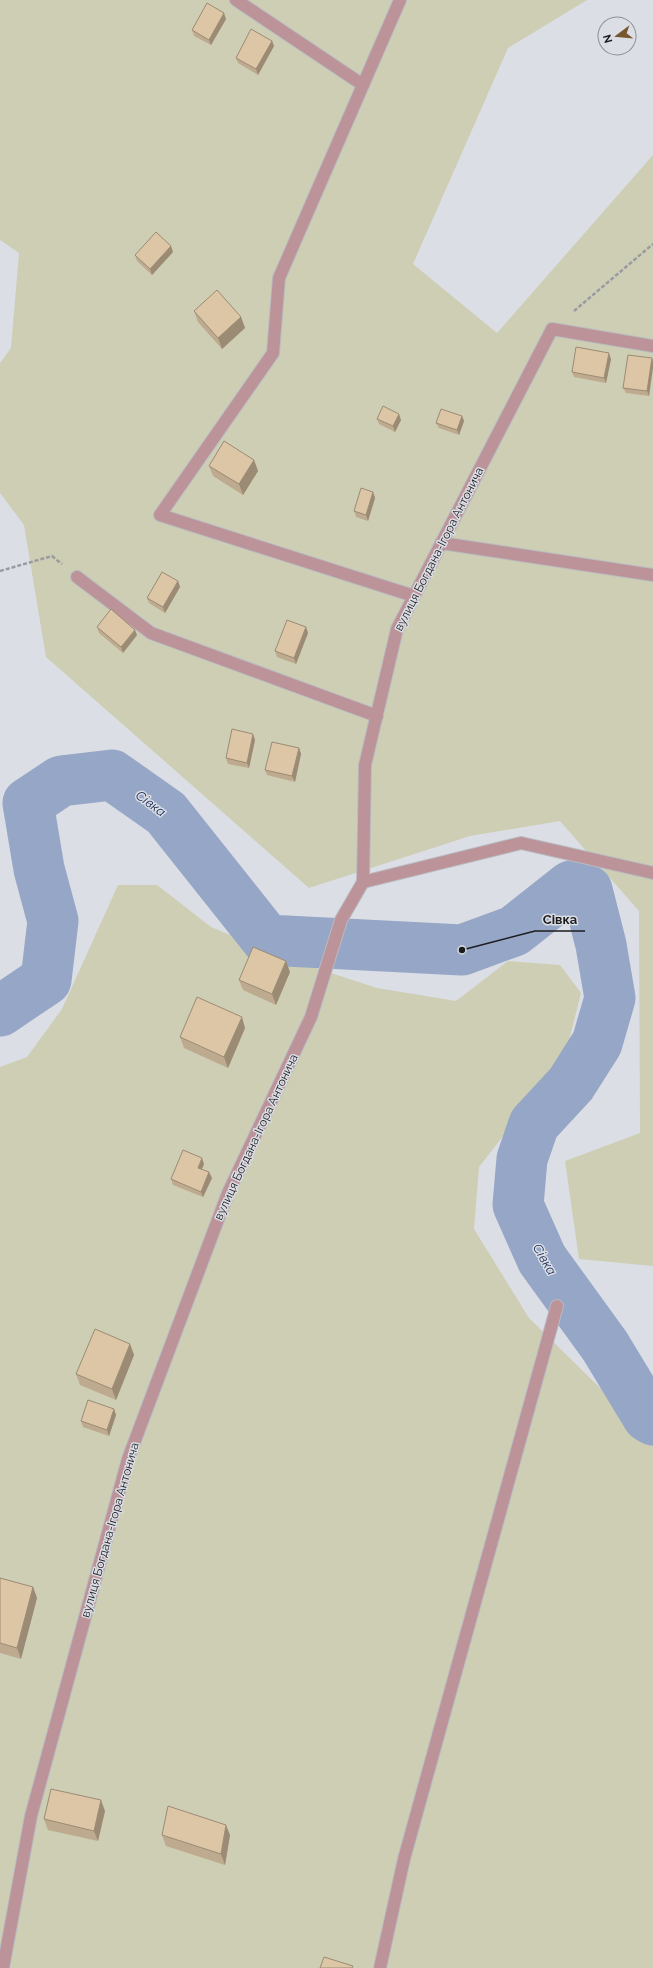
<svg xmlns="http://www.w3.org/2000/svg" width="653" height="1968" viewBox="0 0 653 1968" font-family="Raleway,sans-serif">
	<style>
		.green { fill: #cdceb4 }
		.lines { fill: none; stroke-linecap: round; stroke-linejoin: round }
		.river { stroke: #95a6c6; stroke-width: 51 }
		.lane-casing { stroke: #b9bbc1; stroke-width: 14 }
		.street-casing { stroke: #b9bbc1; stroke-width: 14 }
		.path { stroke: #9a9ba1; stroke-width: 2.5; stroke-dasharray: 4 2; stroke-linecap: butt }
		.lane { stroke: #bc9399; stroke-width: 12 }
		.street { stroke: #bc9399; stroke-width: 12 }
		.wall { fill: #beaa8f }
		.shaded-wall { fill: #9b8b74 }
		.building { fill: #ddc6a6; stroke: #9b8b74 }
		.labels { text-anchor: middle; stroke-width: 3; stroke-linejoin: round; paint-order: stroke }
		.street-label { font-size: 12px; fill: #1b1c1e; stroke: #dcdee5 }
		.water-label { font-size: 13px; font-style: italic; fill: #142750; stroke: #dcdee5 }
		.leader { fill: none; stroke: #1b1c1e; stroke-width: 1.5 }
		.callout-dot { fill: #1b1c1e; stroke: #dcdee5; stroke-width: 1.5 }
		.callout-label { font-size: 13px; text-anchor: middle; font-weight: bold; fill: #1b1c1e; stroke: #dcdee5; stroke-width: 3; stroke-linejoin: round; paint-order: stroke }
	</style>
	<rect width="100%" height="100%" fill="#dcdee5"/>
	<g class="green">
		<path d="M 0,0 L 587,0 L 508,48 L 413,264 L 497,333 L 653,155 L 653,1266 L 579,1259 L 565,1161 L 640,1133 L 639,911 L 560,821 L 470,836 L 309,888 L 46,657 L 24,525 L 0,493 L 0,363 L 11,348 L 19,253 L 0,240 Z"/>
		<path d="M 118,885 L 157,885 L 211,927 L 288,959 L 377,988 L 456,1001 L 508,961 L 560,965 L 581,993 L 565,1057 L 479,1167 L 474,1229 L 529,1318 L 653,1440 L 653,1968 L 0,1968 L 0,1067 L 27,1057 L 62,1009 Z"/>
	</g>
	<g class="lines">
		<path class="river" d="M 0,1011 L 46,980 L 53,921 L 39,869 L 28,803 L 61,781 L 112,775 L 166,813 L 267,940 L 462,950 L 514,931 L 571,886 L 587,890 L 601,945 L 610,998 L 597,1043 L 571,1084 L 534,1124 L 522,1159 L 518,1205 L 542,1259 L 605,1346 L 648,1417 L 653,1420"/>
		<defs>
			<g id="lane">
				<path d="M 236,0 L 363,85"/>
				<path d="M 400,0 L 279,278 L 273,353 L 160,515 L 414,596"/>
				<path d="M 552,329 L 653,346"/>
				<path d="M 441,543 L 653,575"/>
				<path d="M 77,577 L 151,633 L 377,716"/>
				<path d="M 380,1968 L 404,1859 L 557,1306"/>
			</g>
			<g id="street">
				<path d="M 363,882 L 521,843 L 653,873"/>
				<path d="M 3,1968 L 31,1816 L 128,1459 L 228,1193 L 311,1017 L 341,920 L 363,882 L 365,765 L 397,629 L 552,329"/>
			</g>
		</defs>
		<use href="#lane" class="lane-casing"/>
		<use href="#street" class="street-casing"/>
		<g class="path">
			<path d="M 574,311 L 653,244"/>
			<path d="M 0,571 L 52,556 L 62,564"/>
		</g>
		<use href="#lane" class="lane"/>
		<use href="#street" class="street"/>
	</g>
	<g class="wall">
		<path d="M 226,19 L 211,45 L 194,36 L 192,30 Z"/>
		<path d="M 272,41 L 274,46 L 258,75 L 238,63 L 236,58 Z"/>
		<path d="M 173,252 L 152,275 L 137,261 L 135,255 Z"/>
		<path d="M 194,311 L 241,317 L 245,328 L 222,349 L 198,322 Z"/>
		<path d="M 652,358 L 649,396 L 626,393 L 623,388 Z"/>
		<path d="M 611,359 L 606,383 L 574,377 L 572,372 Z"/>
		<path d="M 462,416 L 464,421 L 459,435 L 439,428 L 436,423 Z"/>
		<path d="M 377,419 L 401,420 L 395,432 L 379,424 Z"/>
		<path d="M 254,460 L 258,471 L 243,495 L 213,476 L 209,466 Z"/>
		<path d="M 373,492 L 375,498 L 368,521 L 356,517 L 354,511 Z"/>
		<path d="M 178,581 L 180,587 L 165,613 L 149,603 L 147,598 Z"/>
		<path d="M 97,627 L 137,635 L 123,653 L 99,633 Z"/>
		<path d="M 306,627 L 308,633 L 296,664 L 277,657 L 275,651 Z"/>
		<path d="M 253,734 L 255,740 L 249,768 L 228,764 L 226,758 Z"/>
		<path d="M 299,748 L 301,754 L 295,782 L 267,775 L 265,770 Z"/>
		<path d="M 290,972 L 276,1005 L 243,990 L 239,980 Z"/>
		<path d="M 245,1028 L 228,1068 L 184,1048 L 180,1037 Z"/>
		<path d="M 204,1164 L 202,1169 L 209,1172 L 212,1178 L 203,1197 L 173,1185 L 171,1179 Z"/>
		<path d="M 130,1344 L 134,1355 L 116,1400 L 80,1385 L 76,1374 Z"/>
		<path d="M 114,1409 L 116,1415 L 109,1436 L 83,1427 L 81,1421 Z"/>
		<path d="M 0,1578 L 33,1587 L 37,1598 L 21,1659 L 0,1653 Z"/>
		<path d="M 105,1811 L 98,1841 L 48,1830 L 44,1819 Z"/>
		<path d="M 162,1835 L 230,1835 L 225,1865 L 166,1846 Z"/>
	</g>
	<g class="shaded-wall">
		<path d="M 224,13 L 226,19 L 211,45 L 209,40 Z"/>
		<path d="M 272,41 L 274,46 L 258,75 L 256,69 Z"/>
		<path d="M 171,246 L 173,252 L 152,275 L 150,269 Z"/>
		<path d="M 241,317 L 245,328 L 222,349 L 218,338 Z"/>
		<path d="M 609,353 L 611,359 L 606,383 L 604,378 Z"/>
		<path d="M 652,358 L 653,362 L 653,368 L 649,396 L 647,391 Z"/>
		<path d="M 399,414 L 401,420 L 395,432 L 393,426 Z"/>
		<path d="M 462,416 L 464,421 L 459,435 L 457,430 Z"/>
		<path d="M 254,460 L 258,471 L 243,495 L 239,484 Z"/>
		<path d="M 373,492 L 375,498 L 368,521 L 366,515 Z"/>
		<path d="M 178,581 L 180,587 L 165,613 L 163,607 Z"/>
		<path d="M 306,627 L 308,633 L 296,664 L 294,658 Z"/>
		<path d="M 135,630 L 137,635 L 123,653 L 121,647 Z"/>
		<path d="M 253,734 L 255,740 L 249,768 L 247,763 Z"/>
		<path d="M 299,748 L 301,754 L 295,782 L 292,776 Z"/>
		<path d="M 286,961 L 290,972 L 276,1005 L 272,994 Z"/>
		<path d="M 242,1017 L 245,1028 L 228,1068 L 224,1057 Z"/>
		<path d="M 202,1158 L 204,1164 L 200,1173 L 198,1168 Z"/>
		<path d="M 209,1172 L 212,1178 L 203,1197 L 201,1192 Z"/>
		<path d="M 130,1344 L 134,1355 L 116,1400 L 112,1389 Z"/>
		<path d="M 114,1409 L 116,1415 L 109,1436 L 107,1430 Z"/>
		<path d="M 33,1587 L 37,1598 L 21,1659 L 17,1648 Z"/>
		<path d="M 101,1800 L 105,1811 L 98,1841 L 94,1831 Z"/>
		<path d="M 226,1825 L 230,1835 L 225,1865 L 221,1854 Z"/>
	</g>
	<g class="building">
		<path d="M 207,3 L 224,13 L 209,40 L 192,30 Z"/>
		<path d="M 251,29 L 272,41 L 256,69 L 236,58 Z"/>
		<path d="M 156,232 L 171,246 L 150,269 L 135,255 Z"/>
		<path d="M 217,290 L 241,317 L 218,338 L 194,311 Z"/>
		<path d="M 576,347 L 609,353 L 604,378 L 572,372 Z"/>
		<path d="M 628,355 L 652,358 L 647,391 L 623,388 Z"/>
		<path d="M 383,406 L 399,414 L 393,426 L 377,419 Z"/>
		<path d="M 441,409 L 462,416 L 457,430 L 436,423 Z"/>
		<path d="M 224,441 L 254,460 L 239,484 L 209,466 Z"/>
		<path d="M 361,488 L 373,492 L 366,515 L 354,511 Z"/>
		<path d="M 162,572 L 178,581 L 163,607 L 147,598 Z"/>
		<path d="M 111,609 L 135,630 L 121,647 L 97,627 Z"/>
		<path d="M 287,620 L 306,627 L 294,658 L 275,651 Z"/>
		<path d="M 232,729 L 253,734 L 247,763 L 226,758 Z"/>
		<path d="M 272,742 L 299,748 L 292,776 L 265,770 Z"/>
		<path d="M 253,947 L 286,961 L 272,994 L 239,980 Z"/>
		<path d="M 197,997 L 242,1017 L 224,1057 L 180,1037 Z"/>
		<path d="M 183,1150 L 202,1158 L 198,1168 L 209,1172 L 201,1192 L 171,1179 Z"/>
		<path d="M 95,1329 L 130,1344 L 112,1389 L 76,1374 Z"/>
		<path d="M 88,1400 L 114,1409 L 107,1430 L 81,1421 Z"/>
		<path d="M 0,1578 L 33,1587 L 17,1648 L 0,1643 Z"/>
		<path d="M 51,1789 L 101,1800 L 94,1831 L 44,1819 Z"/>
		<path d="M 168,1806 L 226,1825 L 221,1854 L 162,1835 Z"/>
		<path d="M 324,1957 L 353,1966 L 352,1968 L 320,1968 Z"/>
	</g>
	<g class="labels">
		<g class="street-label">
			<text transform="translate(439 549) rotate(-63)" y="4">вулиця Богдана-Ігора Антонича</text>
			<text transform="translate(256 1137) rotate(-65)" y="4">вулиця Богдана-Ігора Антонича</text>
			<text transform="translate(110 1530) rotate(-74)" y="4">вулиця Богдана-Ігора Антонича</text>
		</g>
		<g class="water-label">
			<text transform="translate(151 803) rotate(37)" y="5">Сівка</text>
			<text transform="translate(545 1259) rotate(60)" y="5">Сівка</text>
		</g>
	</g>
	<path class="leader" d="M462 950L535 931H585"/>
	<circle class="callout-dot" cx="462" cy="950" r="4"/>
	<g class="callout-label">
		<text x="560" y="924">Сівка</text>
	</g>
	<g transform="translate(617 36) rotate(254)"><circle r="19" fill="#dcdee5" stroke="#8f9095"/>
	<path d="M0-3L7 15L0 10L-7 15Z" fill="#76582c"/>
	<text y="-6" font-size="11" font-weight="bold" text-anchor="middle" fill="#1b1c1e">N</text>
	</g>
</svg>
